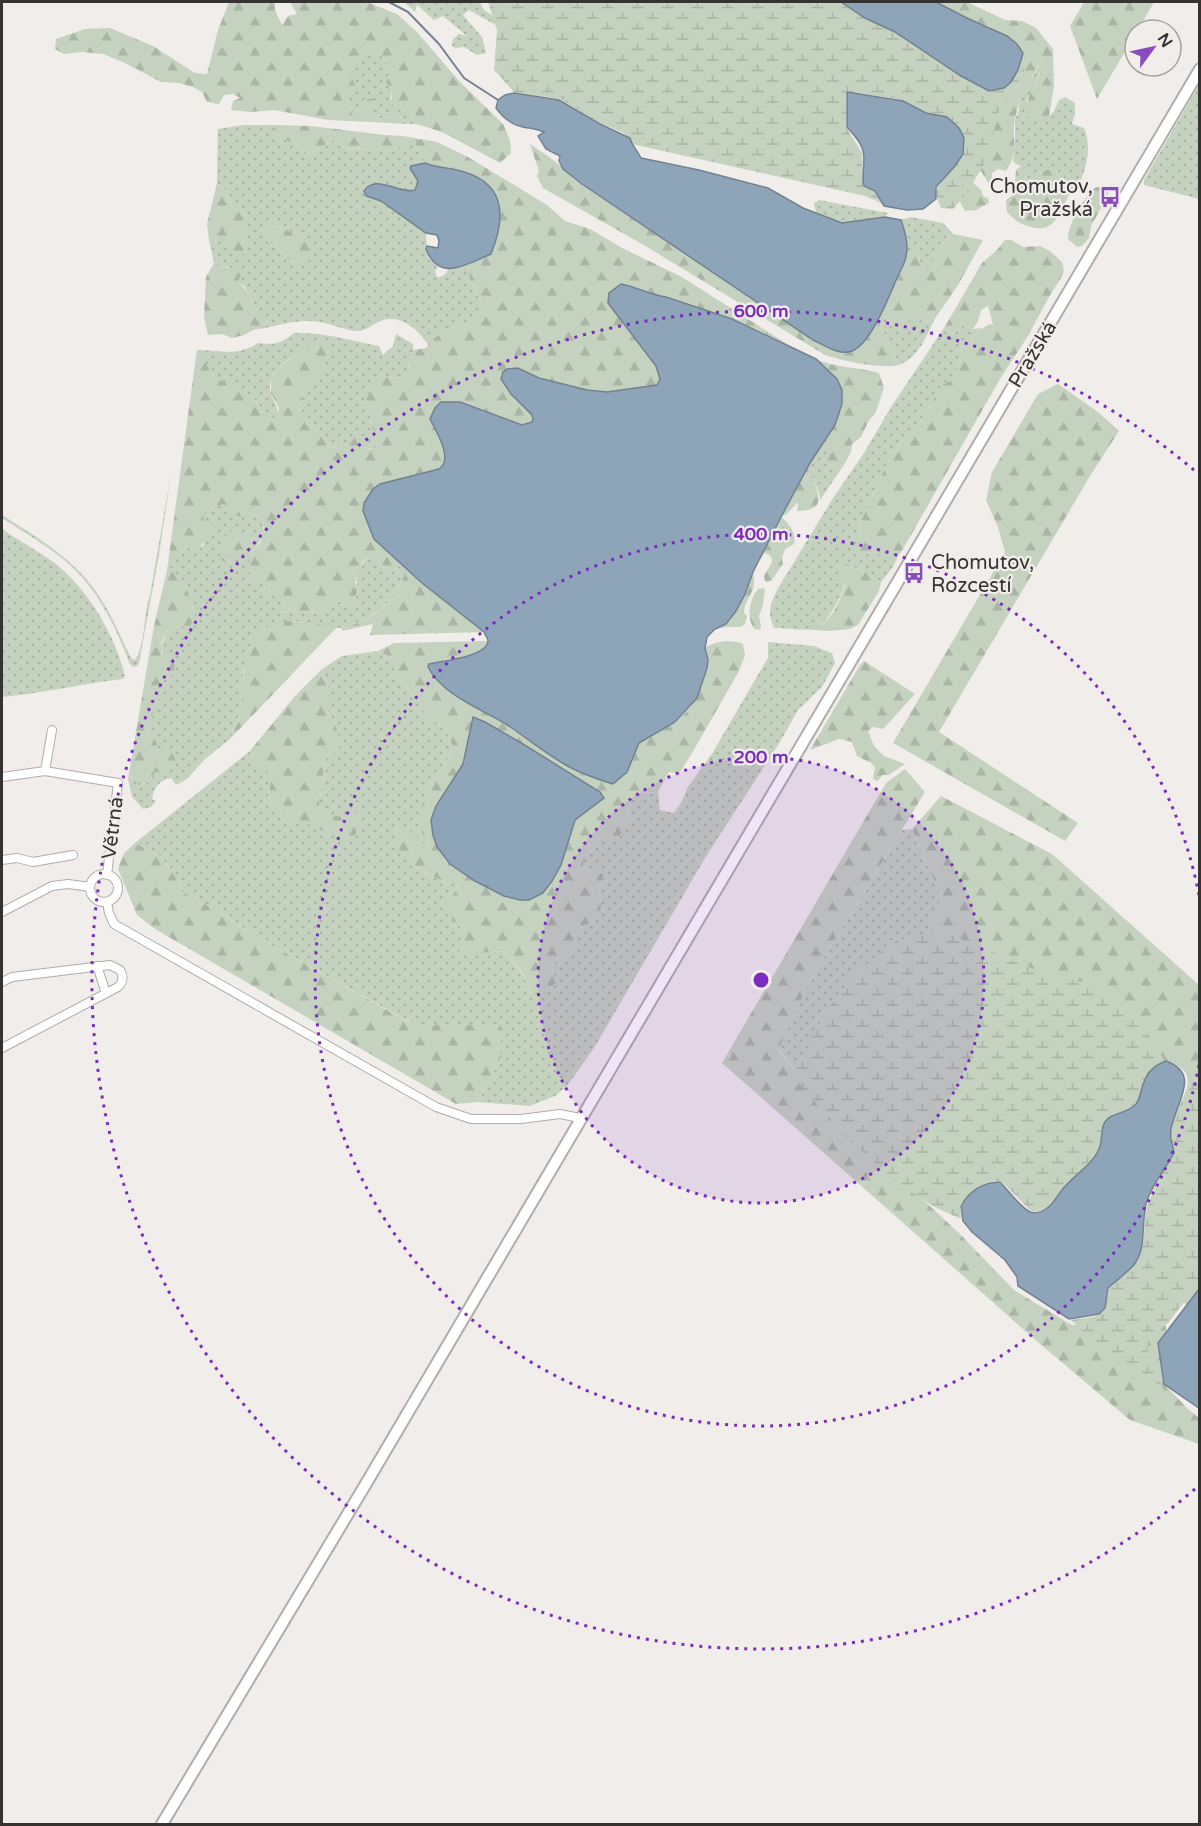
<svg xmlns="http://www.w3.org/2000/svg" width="1201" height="1826" viewBox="0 0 1201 1826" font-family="'Varela Round',sans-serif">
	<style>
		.grass { fill: url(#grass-dots); fill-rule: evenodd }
		.forest { fill: url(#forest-firs); fill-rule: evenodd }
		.wetland { fill: url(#wetland-marsh) }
		.water { fill: #8da4b9; stroke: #738290; stroke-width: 1.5 }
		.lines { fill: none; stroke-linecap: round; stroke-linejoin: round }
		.stream { stroke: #738290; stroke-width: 2 }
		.minor-casing { stroke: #b0acaa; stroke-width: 10 }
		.major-casing { stroke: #b0acaa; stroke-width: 14 }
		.minor { stroke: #fff; stroke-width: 8 }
		.major { stroke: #fff; stroke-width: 10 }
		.ring { fill: none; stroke: #7b2cbf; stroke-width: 3; stroke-dasharray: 3 6 }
		.labels { text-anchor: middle; stroke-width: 4.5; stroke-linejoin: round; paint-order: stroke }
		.poi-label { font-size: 20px; fill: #353332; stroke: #f1edeb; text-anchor: end }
		.street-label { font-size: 20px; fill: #353332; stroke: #f1edeb }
		.centre { fill: #7b2cbf; stroke: #f1edeb; stroke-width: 3 }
		.ring-label { font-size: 18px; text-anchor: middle; font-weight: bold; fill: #7b2cbf; stroke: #f1edeb; stroke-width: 4.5; stroke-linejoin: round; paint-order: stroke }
	</style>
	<defs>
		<pattern id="grass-dots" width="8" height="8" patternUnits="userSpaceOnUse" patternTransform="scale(1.5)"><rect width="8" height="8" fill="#c5d2bf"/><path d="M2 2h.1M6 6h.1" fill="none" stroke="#aab5a5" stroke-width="1.8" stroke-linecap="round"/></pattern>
		<pattern id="forest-firs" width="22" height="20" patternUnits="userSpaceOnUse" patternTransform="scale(1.5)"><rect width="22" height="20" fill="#c5d2bf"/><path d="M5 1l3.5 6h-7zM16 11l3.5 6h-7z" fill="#aab5a5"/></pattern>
		<pattern id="wetland-marsh" width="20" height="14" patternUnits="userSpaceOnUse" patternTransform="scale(1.5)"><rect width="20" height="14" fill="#c5d2bf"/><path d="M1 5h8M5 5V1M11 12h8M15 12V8" fill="none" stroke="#aab5a5"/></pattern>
	</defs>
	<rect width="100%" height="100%" fill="#f1edeb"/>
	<g class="grass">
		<path d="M 404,2 L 480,2 L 484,10 L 512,29 L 503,29 L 469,10 L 463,15 L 482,37 L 486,53 L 477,55 L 464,47 L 456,48 L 452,46 L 453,39 L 459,34 L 467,36 L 443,16 L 434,20 L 417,5 L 415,12 Z"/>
		<path d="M 363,52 L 380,54 L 392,69 L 391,99 L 403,109 L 411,112 L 420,125 L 411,124 L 397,116 L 375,119 L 372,112 L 375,99 L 362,112 L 355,117 L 351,113 L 352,105 L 340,101 L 346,93 L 360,87 L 354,84 L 350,73 Z"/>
		<path d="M 1042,60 C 1041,75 1034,88 1026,101 L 1049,116 L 1054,111 L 1059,100 L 1065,97 L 1075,103 L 1075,114 L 1072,124 L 1084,128 C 1092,146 1087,170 1077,187 L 1075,173 L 1065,178 L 1060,178 L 1056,171 L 1027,179 L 1021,166 L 1013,162 L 1015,138 L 1015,120 L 1019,110 L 1019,100 C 1030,89 1033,73 1042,60 Z"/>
		<path d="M 1199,85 L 1199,199 L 1144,185 L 1144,180 Z"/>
		<path d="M 243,125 L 275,125 L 273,131 L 282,139 L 294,143 L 307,156 L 333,140 L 348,149 L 371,148 L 384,151 L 410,140 L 403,136 L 420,139 L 415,143 L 425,163 L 412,166 L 418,181 L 415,190 C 400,195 375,173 364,192 L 366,196 L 381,201 L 426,233 L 427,246 L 426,249 L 429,259 L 438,267 L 435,271 L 437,277 C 443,277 446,275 448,269 L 468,264 L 470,279 L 484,308 L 475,320 L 461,326 L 444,329 L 429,346 C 420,331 402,315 383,320 C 374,323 367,331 357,331 C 349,331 330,324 320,322 C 300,319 284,324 265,328 L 268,320 L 257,312 L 254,304 L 244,286 L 238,282 L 231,268 L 214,263 L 209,240 L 218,242 L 246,227 L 245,212 L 232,207 L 226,190 L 217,183 L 218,129 ZM 271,224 L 304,237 L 295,265 L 266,238 Z"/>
		<path d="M 819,200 L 888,213 L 885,217 L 842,223 L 816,213 L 814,203 Z"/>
		<path d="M 911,217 L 943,223 L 953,234 L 942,244 L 929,269 L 920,262 L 917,250 L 906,256 L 905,231 L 901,220 Z"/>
		<path d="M 882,313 L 892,327 L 913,317 L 925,322 L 934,320 C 926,338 916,362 895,366 L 898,363 L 878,321 Z"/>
		<path d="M 962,326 L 973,329 L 983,328 L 963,344 L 957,370 L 953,379 L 942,385 L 915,431 L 904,438 L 886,466 L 859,525 L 860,540 L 866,554 L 871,552 L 885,556 L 898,556 L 893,567 L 881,582 L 876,581 L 871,575 L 847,564 C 845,585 843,595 831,613 C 828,618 823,624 818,627 C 805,632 787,628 774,628 C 767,613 770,605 777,590 L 833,498 L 864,453 L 891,407 L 944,328 L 953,333 Z"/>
		<path d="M 294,333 C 325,332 349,340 379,346 L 383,355 L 393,346 L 396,334 L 413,344 C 414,357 409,368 402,378 L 387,376 L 366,400 L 377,444 L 374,449 L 349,445 L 332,448 C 322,433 308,422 299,407 L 305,387 L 302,351 C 288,360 265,372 271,393 C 275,407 279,403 277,420 L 262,412 L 254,398 L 229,381 L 220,381 L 212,374 L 197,350 C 222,350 236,357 258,343 C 275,345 280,344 294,333 Z"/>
		<path d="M 826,438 C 830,449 822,476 844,465 L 820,500 L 820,495 L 812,476 L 802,477 Z"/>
		<path d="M 171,474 L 159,555 L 139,663 L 137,666 L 133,667 L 130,664 C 116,628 100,593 71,566 C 50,547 25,533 2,518 L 2,515 C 44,542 82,563 107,609 C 116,625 123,642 131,658 L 135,660 C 146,644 143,615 150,595 Z"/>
		<path d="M 224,504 C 230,508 236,515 243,516 C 251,518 254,514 263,518 C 265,534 260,543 250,555 L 267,591 L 284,601 L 280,613 L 293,610 L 309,613 L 320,612 L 329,604 L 340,601 L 350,609 L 359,589 C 352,575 361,563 371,554 L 389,572 L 394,571 L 401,564 L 408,569 C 402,577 400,586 395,594 C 385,608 359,627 341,628 C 324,628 307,622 290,621 L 244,668 L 241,712 L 230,739 L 205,759 L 187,779 L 176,785 L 171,778 C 159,780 154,788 152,799 L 156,801 L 151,807 L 143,809 L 132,797 L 128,779 L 134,776 L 140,785 L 149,782 L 155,772 L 159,750 L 152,731 L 151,723 L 155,705 L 162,693 L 156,686 L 173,673 C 160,654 157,651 169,629 L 182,626 L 195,615 L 186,586 L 167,570 L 187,547 L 203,546 L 209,534 L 218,523 L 202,522 L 204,514 L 215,507 Z"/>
		<path d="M 2,529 C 19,541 39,551 56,564 C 89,591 115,635 125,676 L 123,679 C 82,684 43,693 2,697 Z"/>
		<path d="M 768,642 L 814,646 L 832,653 L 835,663 L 822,687 L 798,710 L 780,742 L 705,858 L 594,1048 L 567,1086 L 555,1096 L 530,1106 L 478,1102 L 501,1057 L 500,1026 L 413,1024 L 257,937 L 214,909 L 183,892 L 173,873 L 159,855 L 135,843 L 250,751 L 257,764 L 271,773 L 269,802 L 286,814 L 292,828 L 300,819 L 317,828 L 340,818 L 331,816 L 319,806 L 325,760 L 337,750 L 336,727 L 328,712 L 328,688 L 322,669 L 342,656 L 378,651 L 394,659 L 394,675 L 415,696 L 427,718 L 445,728 L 452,746 L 445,765 L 425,791 L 426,847 L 396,827 C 397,835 398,849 403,855 C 413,869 442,883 458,884 L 452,897 L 449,917 L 463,929 L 465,942 L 458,954 L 504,951 L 524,976 L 531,993 L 553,973 L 552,967 L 556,960 C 580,949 567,941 579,929 C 583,926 588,924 593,922 L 601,905 L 599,892 L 604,875 L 586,873 L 583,864 L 585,857 L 591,853 L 600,839 L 628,822 L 632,793 L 658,792 L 660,810 L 674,813 L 681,803 L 688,787 L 713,752 L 759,673 L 768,658 Z"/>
		<path d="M 912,829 L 942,898 L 881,1035 L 827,1111 L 778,1049 L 809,982 L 902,830 Z"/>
	</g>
	<g class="forest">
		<path d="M 229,2 L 275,2 L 275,10 L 282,25 L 288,16 L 297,14 L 290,2 L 367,2 L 397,14 L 418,33 L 460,82 L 503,124 L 510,140 L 511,153 L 500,163 L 442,132 L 420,125 L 411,112 L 393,109 L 391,88 L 386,82 L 391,75 L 392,69 L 380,54 L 363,53 L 351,73 L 354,84 L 360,87 L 353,94 L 346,93 L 341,100 L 349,100 L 352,105 L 351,113 L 355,117 L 362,112 L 360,105 L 368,99 L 375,99 L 373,112 L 375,119 L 397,116 L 411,124 L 328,120 L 274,110 L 251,112 L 231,110 L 233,101 L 240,98 L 233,94 L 224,95 L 219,104 L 207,102 L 202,92 L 193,87 L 179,83 L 161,82 L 125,63 L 103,54 L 82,52 L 64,54 L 55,49 L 56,39 L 85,29 L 110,28 L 153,46 L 195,73 L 207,74 L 218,30 Z"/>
		<path d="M 835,2 L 841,2 L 865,18 L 895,32 L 961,76 L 989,91 L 990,99 L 1002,101 L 1001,89 L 1005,88 L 990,27 L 969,19 L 936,2 L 967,2 L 1005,20 L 1022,21 L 1036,28 L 1053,49 L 1054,86 L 1049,116 L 1041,121 L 1030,120 C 1019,93 1043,87 1041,61 C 1032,73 1030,90 1019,100 C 1019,108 1016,112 1015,119 C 1011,139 1020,151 1006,171 L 998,169 L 992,173 L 992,180 L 989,184 L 976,163 L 967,164 L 963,154 L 964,137 L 947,117 L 926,113 L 903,101 L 878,93 Z"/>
		<path d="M 1084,2 L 1154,2 L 1138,30 L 1135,30 L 1135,35 L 1097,99 L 1070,26 Z"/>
		<path d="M 275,125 L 311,126 L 385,135 L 403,136 L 410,140 L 405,146 L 384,151 L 371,148 L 348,149 L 333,140 L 307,156 L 294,143 L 282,139 L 273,131 Z"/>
		<path d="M 420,139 L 437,142 L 468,157 L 547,205 L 565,221 L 590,229 L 622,248 L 682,277 L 792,347 L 732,319 L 666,297 L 657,296 L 632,286 L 608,303 L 656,366 L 660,379 L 657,386 C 640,388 621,393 605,392 C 575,391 545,381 518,368 L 511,394 L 532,415 L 533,419 L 532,422 L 522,425 L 430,419 C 436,433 448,451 444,466 L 374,539 L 401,564 L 394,571 L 389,572 L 371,554 L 362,562 L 355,582 L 359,588 L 350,609 L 344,608 L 339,601 L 329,604 L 320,612 L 309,613 L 293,610 L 280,613 L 284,601 C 273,598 268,592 262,583 L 253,585 L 248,569 L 250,555 L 260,543 L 264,528 L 263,518 C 254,514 253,518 244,517 C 238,516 236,515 229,516 L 224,504 L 215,507 L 204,514 L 203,522 L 211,519 L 219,523 C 210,534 206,544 193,551 L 187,547 L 168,570 L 178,575 L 186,586 L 195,615 L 189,629 L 182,626 L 169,629 L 162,641 L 161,655 L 167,655 L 175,664 L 173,673 L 156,686 L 163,693 C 148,715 150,726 159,750 L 170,750 L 176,761 L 167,772 L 155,772 L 149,782 L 139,785 L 134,776 L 128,779 L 154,626 L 167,570 L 197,349 L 212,374 L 220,381 L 229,380 L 254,398 L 262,412 L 276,419 L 279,408 L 271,393 L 271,379 L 277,369 L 315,340 L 330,340 L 332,351 L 321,361 L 326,371 L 305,387 L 299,407 C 309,422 322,433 332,448 L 349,445 L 355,437 L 365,448 L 374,449 L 377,444 L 366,400 L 374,380 L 387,376 L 402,378 L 409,367 L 413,350 L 426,348 L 444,329 L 461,326 L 475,320 L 484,308 L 470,279 L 468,264 L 491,253 L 447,168 L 438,168 L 425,163 L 415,143 Z"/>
		<path d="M 530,144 L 552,159 L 582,184 L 813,340 L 833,350 L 844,352 L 873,330 L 878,321 L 898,363 L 895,366 C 871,367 848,362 825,355 L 642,244 L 543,188 L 537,176 L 539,171 Z"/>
		<path d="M 955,166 L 981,190 L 983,196 L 988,198 L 989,203 L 976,210 L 965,211 L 955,193 L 943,180 Z"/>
		<path d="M 1021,166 L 1027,179 L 1033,175 L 1052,169 L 1056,171 L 1060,178 L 1065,178 L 1068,172 L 1075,173 L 1077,187 C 1074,190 1070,193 1068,197 C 1061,211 1055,231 1036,228 C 1021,225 1018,223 1007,212 L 1006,200 L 1014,194 L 1016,170 Z"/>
		<path d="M 217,183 L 226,190 L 232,207 L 245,212 L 248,241 L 245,255 L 238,257 L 228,248 L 225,241 L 218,242 L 209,240 L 207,224 Z"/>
		<path d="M 1096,187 L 1103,188 L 1109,191 L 1107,197 L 1091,226 L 1089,238 L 1082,246 L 1077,247 L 1068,239 C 1067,225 1085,196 1096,187 Z"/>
		<path d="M 271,224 L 304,237 L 311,252 L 307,265 L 295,265 L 266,238 L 263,229 Z"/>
		<path d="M 953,234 L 983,240 L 958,285 L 934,320 L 925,322 L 913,317 L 902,329 L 892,327 L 882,313 L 906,256 L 917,250 L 920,262 L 929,268 L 942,244 Z"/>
		<path d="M 1005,240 L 1011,240 L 1023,247 L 1040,246 L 1050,251 L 1062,262 L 1064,270 L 1061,278 L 1049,297 L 1028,336 L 1000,379 L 903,549 L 898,556 L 885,556 L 871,552 L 859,557 L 853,552 L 860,540 L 859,525 L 886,466 L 904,438 L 915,431 L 942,385 L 953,379 L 957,370 L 963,344 L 987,325 L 993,324 L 988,306 L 981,310 L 978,321 L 973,329 L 962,326 L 953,333 L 944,328 L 982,263 L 997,250 Z"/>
		<path d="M 214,263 L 242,272 L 238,282 C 247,289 253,302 257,312 L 265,314 L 268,320 L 265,328 L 253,330 L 244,335 L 232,338 L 222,334 L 208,335 L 204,317 L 206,277 Z"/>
		<path d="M 816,359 C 836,368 858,367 879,373 L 884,388 L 875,414 L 869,420 L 861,437 L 852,444 L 851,452 L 844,465 L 837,468 L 832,467 L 827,461 L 826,438 L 835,425 L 842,404 L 842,390 L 832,373 Z"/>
		<path d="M 1058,384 L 1098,412 L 1119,431 L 1090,476 L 939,732 L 1078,823 L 1065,841 L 893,743 L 1005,552 L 998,527 L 986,500 L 992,472 L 1038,394 Z"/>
		<path d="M 812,475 C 819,497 827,510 797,511 L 798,505 L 797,503 L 787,514 L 781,517 C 789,523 796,532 794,544 L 785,549 L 782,558 L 783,564 L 772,580 L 768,582 L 765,581 L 764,576 L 772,562 L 771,556 L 765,553 L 760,558 L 802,477 Z"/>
		<path d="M 229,531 L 234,531 L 240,535 L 246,533 L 251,535 L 252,542 L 246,550 L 235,549 L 228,561 L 222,561 C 221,549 218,538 229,531 Z"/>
		<path d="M 847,564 L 871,575 L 876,581 L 881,582 L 879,591 L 858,625 L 850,629 L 828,631 L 803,629 C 808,628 814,628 818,627 C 832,620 841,599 845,585 L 836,580 L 840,567 Z"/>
		<path d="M 408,569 L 484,632 L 370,635 L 373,624 L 342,631 L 341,628 C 361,625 383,611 394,595 C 400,587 402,577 408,569 Z"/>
		<path d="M 753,572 C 758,594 745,596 744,613 L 747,616 L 745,624 L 741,627 L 728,627 L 715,629 C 736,619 745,593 753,572 Z"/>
		<path d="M 765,588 L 763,605 L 759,616 L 761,626 L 760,630 L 754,629 C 746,618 750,598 758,589 Z"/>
		<path d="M 290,621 L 337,627 L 230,739 C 234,729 240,719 241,708 C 244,686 242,654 256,635 C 264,626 279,623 290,621 Z"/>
		<path d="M 488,641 C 480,658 460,657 443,660 L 451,692 L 506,724 L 566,765 L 587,776 L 627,772 C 630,763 634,748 641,742 C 651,734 664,730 674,723 C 697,706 711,675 705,648 C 714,641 732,639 743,644 L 745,655 L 739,671 L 692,753 L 679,774 L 669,772 L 658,792 L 632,793 L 628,822 L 617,840 L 600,839 L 591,853 L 585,857 L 583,864 L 586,872 L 594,871 L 604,874 L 599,892 L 601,905 L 600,912 L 593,922 L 581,927 L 574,935 L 575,950 C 561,958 543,961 558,980 L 547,992 L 531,993 L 524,975 L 504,951 L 458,955 L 464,942 L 463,929 L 449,917 L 443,905 L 452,897 L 458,885 C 442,883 413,868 402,855 C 397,849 397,835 396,827 L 413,832 L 425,845 L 420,821 L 425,791 L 445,765 L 452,745 L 445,728 L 427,718 L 415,696 L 394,675 L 394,659 L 378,651 L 394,643 ZM 485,722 L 600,792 L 604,798 L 575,820 L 567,847 L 557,874 L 543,893 L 436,806 L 461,770 L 467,751 Z"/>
		<path d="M 864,661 L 915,694 L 883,729 L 873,727 L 868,731 L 874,746 L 884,756 L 905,764 L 889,775 L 883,775 L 877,781 L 873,779 L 875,768 L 871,763 L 857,756 L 852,742 L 839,739 L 810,750 L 860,665 Z"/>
		<path d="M 322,669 L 328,688 L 328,712 L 336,727 L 341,743 L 337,750 L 325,760 L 319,806 C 337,821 342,817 363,811 L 355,835 L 348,843 L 300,820 L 292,829 L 286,814 L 269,802 L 271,773 L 257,764 L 250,751 L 295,696 Z"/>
		<path d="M 905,769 L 925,792 L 809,982 L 778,1050 L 827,1111 L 958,1232 L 1014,1290 L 1072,1325 L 1166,1314 L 1166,1333 L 1158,1344 L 1164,1384 L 1188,1409 L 1199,1418 L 1199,1444 L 1130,1420 L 1039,1343 L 722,1063 L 886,783 Z"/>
		<path d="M 941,796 L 1052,854 L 1199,985 L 1200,1289 L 1188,1305 L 1180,1301 L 1175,1160 L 1173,1147 L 1169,1140 C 1171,1131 1172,1124 1175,1116 C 1186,1090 1201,1072 1166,1061 L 1144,1081 L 1138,1101 L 1134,1106 L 1106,1120 L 1103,1125 L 1103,1138 L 1099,1151 L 1092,1160 L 1069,1182 L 880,1035 L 942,898 L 912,829 Z"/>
		<path d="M 135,843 L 159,855 L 173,873 L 183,892 L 214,909 L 257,937 L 412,1024 L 501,1025 L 501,1057 L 478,1102 L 456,1104 L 155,929 L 137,915 L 118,869 L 124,853 Z"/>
	</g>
	<g class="wetland">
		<path d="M 488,2 L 839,2 L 865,19 L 894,33 L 988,92 C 1013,87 1012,82 1023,61 L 1026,63 L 1019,89 L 999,111 L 986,161 L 966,194 L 953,209 L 941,208 L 937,198 L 937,188 L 964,154 L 965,137 L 948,116 L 927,112 L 904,100 L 846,91 L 846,127 L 862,153 L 863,186 L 875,192 L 881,203 L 865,196 L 632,144 L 624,133 L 600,123 L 560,99 L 514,92 L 494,70 L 497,30 Z"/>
		<path d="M 928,933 L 951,935 L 1053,977 L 1084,982 L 1101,988 L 1138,1019 L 1164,1060 L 1156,1063 L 1149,1069 L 1133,1106 L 1106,1119 L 1102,1125 L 1098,1151 L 1046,1208 L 1038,1211 L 1031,1211 L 1001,1181 C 981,1180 971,1191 960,1205 L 961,1219 C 951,1214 939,1210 928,1203 C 874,1170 832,1122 791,1075 L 825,1013 L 856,971 L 896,941 Z"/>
		<path d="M 1192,1083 L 1200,1089 L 1199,1282 L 1169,1322 L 1148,1341 L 1147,1358 L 1169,1399 L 1133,1379 L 1071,1320 C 1101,1315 1104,1321 1109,1288 C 1127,1272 1142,1263 1144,1236 C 1145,1227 1144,1216 1147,1208 C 1153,1188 1164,1170 1175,1153 L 1171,1139 L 1172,1128 Z"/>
	</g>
	<g class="water">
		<path d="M 841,2 L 936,2 L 969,19 L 1007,36 L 1017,44 L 1023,53 L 1018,70 L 1011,82 L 1004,88 L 989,91 L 961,76 L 895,32 L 865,18 Z"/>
		<path d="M 847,92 L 903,101 L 926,113 L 947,117 L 959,128 L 964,138 L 963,154 L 955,166 L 936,187 L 936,199 L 923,209 L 907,210 L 884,206 L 875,191 L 864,186 C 861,174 866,163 863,151 C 861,141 853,134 847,127 Z"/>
		<path d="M 514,93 L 559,100 L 600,124 L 630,138 C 632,146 637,150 641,158 L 699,170 L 768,188 L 803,208 L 842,223 L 885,217 L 901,220 C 905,231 909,245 906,256 C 905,264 900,271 897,278 C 889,296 871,344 852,351 C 839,356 824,345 813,340 L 582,184 L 563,169 L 559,161 L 560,156 L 546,149 L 538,136 L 544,132 C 538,129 535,129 529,128 C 514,127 504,119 496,108 L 498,100 L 505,95 Z"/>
		<path d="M 425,163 C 437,168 445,167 457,170 C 505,181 507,214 491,254 C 467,264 439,283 426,249 L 427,246 L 438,248 L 439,241 L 437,235 L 426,233 L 381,201 L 366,196 L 364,191 C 376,173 400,195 415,190 L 418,181 L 410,168 L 411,166 Z"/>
		<path d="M 621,284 C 637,287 651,295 666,297 L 732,319 L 816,359 L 837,379 L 842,390 L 842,404 L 835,425 L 810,463 L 781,517 L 753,572 L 745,594 L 736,611 L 726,624 L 715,629 L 707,637 L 705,648 L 708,660 L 707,668 L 697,698 L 675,722 L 639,743 L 627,772 L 613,784 C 597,779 581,774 566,765 C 546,754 528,739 509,726 C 482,709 443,696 428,667 L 429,664 C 441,661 487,657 488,641 C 488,638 485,635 484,632 L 422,583 L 374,539 L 363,511 L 364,503 L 373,489 L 380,484 L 439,469 C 454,459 436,431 430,419 L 435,408 L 441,402 L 460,402 L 522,425 L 532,422 L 533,419 L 532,415 L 511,394 L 501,379 L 503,372 L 507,369 L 518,368 L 539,378 L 587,390 L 607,392 L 657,385 L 660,379 L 656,366 L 608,303 L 609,293 Z"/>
		<path d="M 473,717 L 485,722 L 523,744 L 600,792 L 604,798 L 575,820 L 561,865 L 552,881 L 543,893 L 529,900 L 520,900 L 504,896 L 475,881 L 450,864 L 437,847 L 433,835 L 431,820 L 436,806 L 463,764 Z"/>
		<path d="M 1166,1061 C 1201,1074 1177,1100 1171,1129 C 1169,1140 1173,1143 1174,1153 C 1166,1168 1154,1182 1148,1198 C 1139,1220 1149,1247 1133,1266 C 1125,1274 1116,1281 1108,1288 L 1105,1308 L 1099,1314 L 1069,1319 L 1018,1286 L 1017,1277 L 1005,1260 L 972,1232 L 963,1221 L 961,1206 C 969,1191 983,1182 1000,1182 C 1009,1191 1019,1206 1030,1212 C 1036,1214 1043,1211 1047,1208 C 1054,1203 1057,1196 1062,1190 C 1072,1177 1093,1164 1099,1149 C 1103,1141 1100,1129 1105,1122 C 1111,1112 1128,1114 1136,1104 C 1139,1100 1140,1096 1141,1091 C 1145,1076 1151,1066 1166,1061 Z"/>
		<path d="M 1199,1289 L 1199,1408 L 1164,1384 L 1158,1343 Z"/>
	</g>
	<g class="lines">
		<path class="stream" d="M 389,2 L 408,12 L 439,44 L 464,78 L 498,100"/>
		<defs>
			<g id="minor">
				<path d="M 45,771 L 52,730"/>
				<path d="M 2,777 L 45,771 L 118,783 L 107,875"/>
				<path d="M 2,860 L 17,858 L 33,862 L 73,855"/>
				<circle cx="104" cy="888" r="14"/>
				<path d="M 107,902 L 109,913 L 114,924 L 436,1107 L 471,1119 L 521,1119 L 560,1114 L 580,1118"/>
				<path d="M 2,912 L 52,886 L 68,884 L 90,887"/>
				<path d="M 97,966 L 106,993"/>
				<path d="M 2,982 L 12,977 L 110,965 L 120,970 C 124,976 123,982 118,987 L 2,1048"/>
			</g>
			<path id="major" d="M 162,1824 L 367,1482 L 1200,69"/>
		</defs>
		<use href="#minor" class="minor-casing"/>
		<use href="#major" class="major-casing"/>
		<use href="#minor" class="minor"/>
		<use href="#major" class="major"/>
	</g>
	<circle cx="761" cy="980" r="223" fill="#7b2cbf" fill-opacity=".12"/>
	<g class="ring">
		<circle cx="761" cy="980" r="223"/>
		<path d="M1199 1065A446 446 0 1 1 1199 895"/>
		<path d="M1195 1489A669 669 0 1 1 1195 471"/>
	</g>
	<defs>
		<symbol id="bus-bare" viewBox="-9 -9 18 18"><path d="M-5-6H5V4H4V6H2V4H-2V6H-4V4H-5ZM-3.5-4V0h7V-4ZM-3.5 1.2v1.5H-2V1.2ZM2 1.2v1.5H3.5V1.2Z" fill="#894bc0" stroke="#f1edeb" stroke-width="2.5" paint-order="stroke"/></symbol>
	</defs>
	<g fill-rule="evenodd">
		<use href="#bus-bare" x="1095" y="182" width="30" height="30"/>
		<use href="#bus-bare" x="899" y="558" width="30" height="30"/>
	</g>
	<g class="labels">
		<g class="poi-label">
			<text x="1093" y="193">Chomutov,<tspan x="1093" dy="23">Pražská</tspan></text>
			<text x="931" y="569" text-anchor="start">Chomutov,<tspan x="931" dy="23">Rozcestí</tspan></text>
		</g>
		<g class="street-label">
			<text transform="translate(1032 354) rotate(-59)" y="7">Pražská</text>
			<text transform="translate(112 828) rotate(-83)" y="7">Větrná</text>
		</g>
	</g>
	<circle cx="761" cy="980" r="9" class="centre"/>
	<g class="ring-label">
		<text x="761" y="317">600 m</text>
		<text x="761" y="540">400 m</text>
		<text x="761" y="763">200 m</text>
	</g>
	<rect width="1201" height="1826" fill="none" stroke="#353332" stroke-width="6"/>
	<g transform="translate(1153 48) rotate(57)"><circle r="28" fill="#f1edeb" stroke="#a6a3a1" stroke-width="1.5"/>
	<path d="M0-4.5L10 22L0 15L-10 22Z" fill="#894bc0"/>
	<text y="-9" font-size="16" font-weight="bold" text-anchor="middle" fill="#353332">N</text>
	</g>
</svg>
